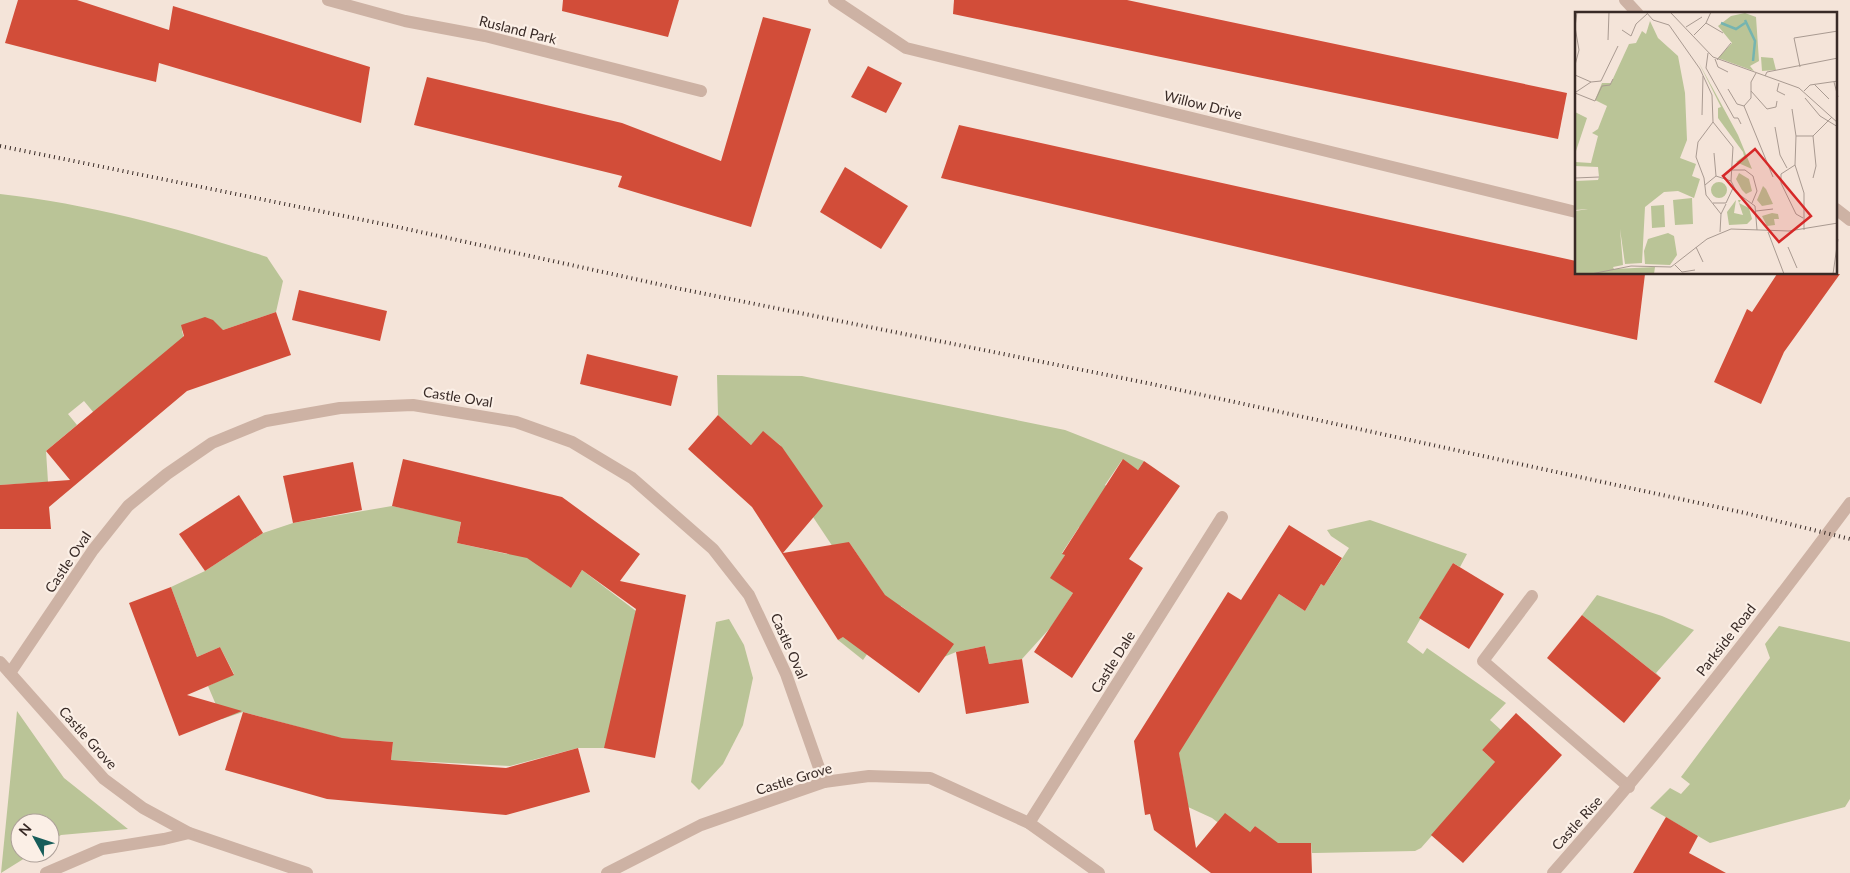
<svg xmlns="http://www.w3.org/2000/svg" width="1850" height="873" viewBox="0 0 1850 873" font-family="Lato,sans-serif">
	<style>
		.green { fill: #bac497 }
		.building { fill: #d24d39 }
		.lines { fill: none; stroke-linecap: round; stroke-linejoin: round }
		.minor { stroke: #cdb2a4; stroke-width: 12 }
		.rail { stroke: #382a26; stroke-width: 4; stroke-dasharray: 1 4; stroke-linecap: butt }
		.labels { text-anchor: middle; stroke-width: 4.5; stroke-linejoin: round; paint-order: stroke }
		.street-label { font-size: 14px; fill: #382a26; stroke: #fbefe6 }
		.inset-river { fill: none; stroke: #75b4b0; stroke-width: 2.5 }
		.inset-road { fill: none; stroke: #a99a91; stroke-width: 1 }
		.view { fill: #d62828; fill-opacity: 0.15; stroke: #d62828; stroke-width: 2.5 }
		.inset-edge { fill: none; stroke: #382a26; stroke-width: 2.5 }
	</style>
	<rect width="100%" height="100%" fill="#f4e4d9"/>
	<g class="green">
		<path d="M 0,194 C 91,204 180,229 267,257 L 283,281 L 276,312 L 220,331 C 212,312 193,317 182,331 L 185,342 L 94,413 L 84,401 L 68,414 L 77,425 L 46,451 L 48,482 L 0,485 Z"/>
		<path d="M 717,375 L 802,376 L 1065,430 L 1144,461 L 1138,470 L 1122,460 L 1105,485 L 1120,496 L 1101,522 L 1079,527 L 1062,553 L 1065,555 L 1051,578 L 1073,593 L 1051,627 L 1022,659 L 989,664 L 985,646 L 956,652 L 944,657 L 947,640 L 901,606 L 863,660 L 838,640 L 861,625 L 882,591 L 849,542 L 835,550 L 813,517 L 780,445 L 763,432 L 751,445 L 718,415 Z"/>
		<path d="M 392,506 L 461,521 L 457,543 L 507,554 L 513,533 L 545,570 L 571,588 L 582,570 L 636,611 L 606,748 L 578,748 L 510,766 L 391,760 L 393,742 L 340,738 L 243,712 L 222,719 L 208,686 L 234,674 L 220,647 L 197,657 L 171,587 L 205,571 L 263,533 L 293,523 Z"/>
		<path d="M 1370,520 L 1467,554 L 1460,567 L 1453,563 L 1407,642 L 1423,654 L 1427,648 L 1506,703 L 1490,720 L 1501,730 L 1482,750 L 1496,763 L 1421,848 L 1415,851 L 1315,853 L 1312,853 L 1311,843 L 1286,843 L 1286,853 L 1255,826 L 1242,841 L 1212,818 L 1188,807 L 1178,748 L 1279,594 L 1305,611 L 1321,584 L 1324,586 L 1349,548 L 1331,536 L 1327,530 Z"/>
		<path d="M 1597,595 L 1662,616 L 1694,630 L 1656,673 L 1661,678 L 1582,615 Z"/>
		<path d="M 729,619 L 744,645 L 753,678 L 743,725 L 723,764 L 699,790 L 691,782 L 716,622 Z"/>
		<path d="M 1779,626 L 1850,642 L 1850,799 L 1845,807 L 1710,843 L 1650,808 L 1670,788 L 1681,794 L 1690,784 L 1681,777 L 1770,658 L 1765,644 Z"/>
		<path d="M 17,711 L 64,778 L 128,829 L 61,835 L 50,842 L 50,823 L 20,823 L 20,853 L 33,853 L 1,873 Z"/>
	</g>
	<g class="building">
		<path d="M 18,0 L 77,0 L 169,30 L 173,6 L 370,67 L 361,123 L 159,63 L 156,82 L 5,43 Z"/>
		<path d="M 563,0 L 679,0 L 668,37 L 562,11 Z"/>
		<path d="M 954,0 L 1127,0 L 1567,93 L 1558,139 L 953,14 Z"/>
		<path d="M 763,17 L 811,29 L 751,227 L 618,187 L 622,176 L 414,125 L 427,77 L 622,123 L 721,161 Z"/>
		<path d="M 868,66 L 902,83 L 886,113 L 851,97 Z"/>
		<path d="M 959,125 L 1576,261 L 1576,274 L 1645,274 L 1637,340 L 941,178 Z"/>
		<path d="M 845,167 L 908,206 L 881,249 L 820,212 Z"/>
		<path d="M 1777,274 L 1840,274 L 1784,352 L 1761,404 L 1714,382 L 1747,309 L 1752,312 Z"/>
		<path d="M 299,290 L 387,311 L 380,341 L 292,320 Z"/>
		<path d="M 276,312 L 291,355 L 187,391 L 49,507 L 51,529 L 0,529 L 0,485 L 70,480 L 46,451 L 184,336 L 181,325 L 205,317 L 213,320 L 223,330 Z"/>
		<path d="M 587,354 L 678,376 L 671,406 L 580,384 Z"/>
		<path d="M 718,415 L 751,445 L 763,431 L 782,447 L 823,506 L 783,553 L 849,542 L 885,595 L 954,644 L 919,693 L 843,637 L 838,640 L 752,507 L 688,449 Z"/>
		<path d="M 403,459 L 562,497 L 640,554 L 620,581 L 686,595 L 655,758 L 604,748 L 636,609 L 582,570 L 571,588 L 527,558 L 457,543 L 461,522 L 392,506 Z"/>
		<path d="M 1123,459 L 1138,470 L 1144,461 L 1180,486 L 1129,559 L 1143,568 L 1072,678 L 1034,652 L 1073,593 L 1050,578 L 1065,555 L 1062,554 Z"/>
		<path d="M 353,462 L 362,510 L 293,523 L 283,476 Z"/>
		<path d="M 239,495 L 263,533 L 205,571 L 179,534 Z"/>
		<path d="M 1289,525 L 1342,558 L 1324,586 L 1321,584 L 1305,611 L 1279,594 L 1179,753 L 1196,848 L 1225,813 L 1250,832 L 1255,826 L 1278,843 L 1311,843 L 1312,873 L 1211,873 L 1154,830 L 1150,814 L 1145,815 L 1134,741 L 1228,592 L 1241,600 Z"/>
		<path d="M 1453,563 L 1504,594 L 1469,649 L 1419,618 Z"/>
		<path d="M 171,587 L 197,657 L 220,647 L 234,675 L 187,695 L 242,711 L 179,736 L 129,603 Z"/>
		<path d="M 1582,615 L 1661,678 L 1624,723 L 1547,658 Z"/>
		<path d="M 985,646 L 989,664 L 1022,659 L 1029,703 L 966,714 L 956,652 Z"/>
		<path d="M 243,712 L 342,738 L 393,742 L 391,760 L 506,768 L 578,748 L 590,792 L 506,815 L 327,799 L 225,770 Z"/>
		<path d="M 1516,713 L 1562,755 L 1463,863 L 1431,835 L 1495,762 L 1482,750 Z"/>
		<path d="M 1666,817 L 1698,836 L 1689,853 L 1726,873 L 1633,873 Z"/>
	</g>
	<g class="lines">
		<g class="minor">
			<path d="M 328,0 L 405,21 L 485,36 L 701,91"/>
			<path d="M 834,0 L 906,48 L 1576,212"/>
			<path d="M 1625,0 L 1638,14"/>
			<path d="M 1836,209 L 1850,220"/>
			<path d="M 1532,596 L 1483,661 L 1629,787"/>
			<path d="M 0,662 L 104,779 L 143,808 L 189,833 L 307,873"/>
			<path d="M 10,673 L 93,550 L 128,506 L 167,474 L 212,443 L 266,421 L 340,408 L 413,405 L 516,422 L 572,442 L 632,478 L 713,549 L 749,595 L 786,674 L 824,782"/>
			<path d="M 1029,823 L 1222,517"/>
			<path d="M 46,873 L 102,849 L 164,839 L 189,833"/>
			<path d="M 607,873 L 701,825 L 824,782 L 869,776 L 930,778 L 1029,823 L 1099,873"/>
			<path d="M 1553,873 C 1658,754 1756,630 1850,503"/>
		</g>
		<path class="rail" d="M 0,146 L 393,226 L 676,288 L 1152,384 L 1745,513 L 1850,539"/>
	</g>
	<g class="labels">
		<g class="street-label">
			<text transform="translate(518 30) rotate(14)" y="5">Rusland Park</text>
			<text transform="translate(1203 105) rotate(14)" y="5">Willow Drive</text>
			<text transform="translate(458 397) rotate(9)" y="5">Castle Oval</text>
			<text transform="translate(68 562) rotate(-56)" y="5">Castle Oval</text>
			<text transform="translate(1726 640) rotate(-52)" y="5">Parkside Road</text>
			<text transform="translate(789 646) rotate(66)" y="5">Castle Oval</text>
			<text transform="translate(1113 662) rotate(-58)" y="5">Castle Dale</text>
			<text transform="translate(88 738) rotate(48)" y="5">Castle Grove</text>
			<text transform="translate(794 779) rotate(-17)" y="5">Castle Grove</text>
			<text transform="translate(1577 823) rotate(-48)" y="5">Castle Rise</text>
		</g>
	</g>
	<g transform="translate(1575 12)">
		<rect width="262" height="262" fill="#f4e4d9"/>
		<path d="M 170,1 L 181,5 L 184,49 L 175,54 L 179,59 L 143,46 L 157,31 L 143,14 L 156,4 ZM 75,9 L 83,26 L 103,44 L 110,81 L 112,128 L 105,146 L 121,152 L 117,164 L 125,167 L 119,186 L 103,179 L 89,180 L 70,195 L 67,251 L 50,252 L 45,217 L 48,253 L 38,255 L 39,257 L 80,255 L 79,262 L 0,262 L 0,199 L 13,197 L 0,198 L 0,169 L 23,168 L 24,165 L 23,155 L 0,154 L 0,150 L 16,151 L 23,124 L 17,121 L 23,117 L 32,94 L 20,88 L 27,71 L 36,71 L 54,32 L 61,31 L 67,19 L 71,22 ZM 186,45 L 198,46 L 201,58 L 187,59 ZM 123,49 L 163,123 L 177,157 L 161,150 L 169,144 L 168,140 L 143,106 L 143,96 L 146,95 ZM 0,100 L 12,106 L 0,142 L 1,119 ZM 164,161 L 174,167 L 177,179 L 171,182 L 167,178 L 161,167 ZM136 178a8 8 0 1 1 16 0a8 8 0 1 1-16 0ZM 188,174 L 191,177 L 198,192 L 187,194 L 182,188 ZM 117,186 L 118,212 L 100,213 L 98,188 ZM 161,188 L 159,201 L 168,203 L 163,188 L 166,188 L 164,191 L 174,196 L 177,207 L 172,212 L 154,213 L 152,200 ZM 89,193 L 90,215 L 77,216 L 76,194 ZM 197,201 L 203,202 L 204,207 L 199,207 L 200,213 L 192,214 L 187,204 ZM 93,221 L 99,224 L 102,243 L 95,253 L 70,252 L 69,239 L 73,227 Z" fill="#bac497"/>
		<path class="inset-river" d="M 170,8 L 180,29 L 178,49M 146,11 L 161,17 L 170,11"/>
		<path class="inset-road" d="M 71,0 L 78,8 L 94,13 L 125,57 L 137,83 L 138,110 L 158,135 L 156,169 L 162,181 L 180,194 L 182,218M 95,0 L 138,45 L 224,76 L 263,111M 131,11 L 148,21M 0,15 L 4,38 L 0,53M 0,15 L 2,0M 111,15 L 127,5M 47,18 L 56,24 L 61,12 L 72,2M 119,23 L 131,11 L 136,0M 33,28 L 34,0M 133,41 L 131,56 L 159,106 L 163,106 L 166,112M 140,47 L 143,55 L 153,60M 142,48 L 156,31M 225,55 L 219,26 L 263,19M 181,61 L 176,70 L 176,86 L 169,94 L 198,165M 0,63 L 16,70M 190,64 L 192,60 L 263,46M 259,70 L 263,85M 204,71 L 202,79 L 210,83M 239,72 L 254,87M 153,77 L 162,92 L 169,94M 176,79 L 192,97 L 201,95 L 202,89M 229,79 L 235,73 L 263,69M 1,80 L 16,70 L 26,69 L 43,34M 0,81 L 20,89 L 27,74 L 35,73 L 38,67M 230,86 L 245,104 L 263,115M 217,97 L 221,124M 127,103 L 128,64M 138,110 L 123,130 L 121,145 L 129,166 L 131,183 L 146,202M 200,115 L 205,143 L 212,156M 139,141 L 141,164M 220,153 L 206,162 L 206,171 L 221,202 L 228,206M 156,158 L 170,158 L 178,164 L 182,179 L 177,191M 0,166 L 24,165M 238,166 L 241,154 L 238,124 L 257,105M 130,173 L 141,164 L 156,169M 138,191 L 151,191 L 158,176M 181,199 L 198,197M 229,218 L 229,181 L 220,153 L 221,124 L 238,124M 145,220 L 146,202 L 151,192M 193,220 L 209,262M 121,235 L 128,250M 213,235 L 222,256M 100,253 L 107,260 L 120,258M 16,262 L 56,254 L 96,255 L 132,227 L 156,217 L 214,219 L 263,211M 258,262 L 263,227"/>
		<path class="view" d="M 180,137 L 236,204 L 204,230 L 148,164 Z"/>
		<rect width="262" height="262" class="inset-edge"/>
	</g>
	<g transform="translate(35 838) rotate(310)"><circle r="24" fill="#fbefe6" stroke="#ada099"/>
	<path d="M0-4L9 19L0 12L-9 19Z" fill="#175d5a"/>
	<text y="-8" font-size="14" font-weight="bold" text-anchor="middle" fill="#382a26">N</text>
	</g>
</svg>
